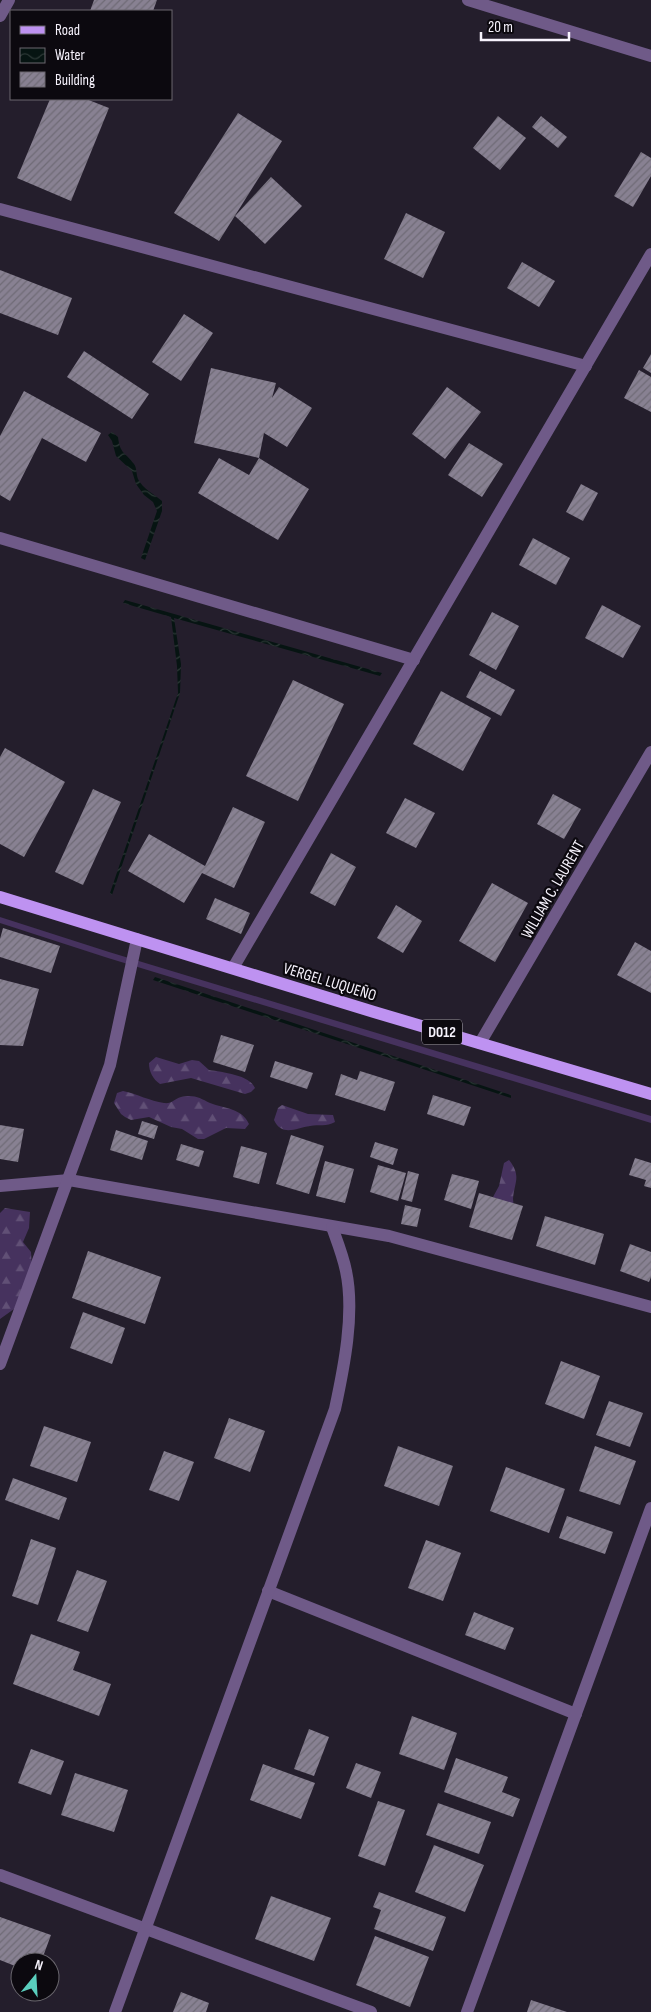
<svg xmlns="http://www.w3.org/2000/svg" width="651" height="2012" viewBox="0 0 651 2012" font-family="'Sofia Sans Condensed',sans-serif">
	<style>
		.forest { fill: url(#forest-firs) }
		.garden { fill: #46325e }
		.water { fill: url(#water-waves) }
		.building { fill: url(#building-hatch) }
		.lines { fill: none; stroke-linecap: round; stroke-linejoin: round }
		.minor { stroke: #6f5a88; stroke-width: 12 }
		.major { stroke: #be92f1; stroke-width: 12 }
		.labels { text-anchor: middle; stroke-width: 4.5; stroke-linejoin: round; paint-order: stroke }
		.shield { fill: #0c090f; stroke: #b0adb6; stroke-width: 1 }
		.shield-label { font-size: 15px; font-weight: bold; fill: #f7f3fd }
		.street-label { font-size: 16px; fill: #f7f3fd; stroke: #0c090f }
	</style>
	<defs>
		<pattern id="forest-firs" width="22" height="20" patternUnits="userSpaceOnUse" patternTransform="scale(1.25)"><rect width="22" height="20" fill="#46325e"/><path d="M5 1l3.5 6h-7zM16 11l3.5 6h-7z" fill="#615076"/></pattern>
		<pattern id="water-waves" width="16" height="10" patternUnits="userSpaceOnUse" patternTransform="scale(1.25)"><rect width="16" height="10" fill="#061412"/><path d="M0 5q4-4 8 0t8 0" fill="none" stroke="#2b3735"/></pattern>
		<pattern id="building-hatch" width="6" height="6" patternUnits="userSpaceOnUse" patternTransform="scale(1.25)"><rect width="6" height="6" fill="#888192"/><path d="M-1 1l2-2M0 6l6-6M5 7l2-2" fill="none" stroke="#6f6b76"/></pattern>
	</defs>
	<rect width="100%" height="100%" fill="#241e2c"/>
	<g class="forest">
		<path d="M 156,1057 L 179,1064 L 192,1060 L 199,1061 L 209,1070 C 222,1072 250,1075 255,1088 L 251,1092 L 245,1094 L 191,1078 L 160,1084 C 153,1079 149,1072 149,1063 Z"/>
		<path d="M 123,1091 C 137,1094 150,1101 164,1103 C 172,1104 174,1099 181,1097 C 194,1094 200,1098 210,1103 C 225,1109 242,1108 249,1124 L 245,1129 L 226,1128 L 204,1139 L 198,1139 L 182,1129 L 171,1127 L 149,1117 L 131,1120 L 125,1117 L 121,1114 L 114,1103 L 117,1093 Z"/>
		<path d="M 282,1105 L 308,1114 L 333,1115 L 335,1122 C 326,1127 319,1124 310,1126 C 296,1128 282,1137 274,1120 L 278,1108 Z"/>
		<path d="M 509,1160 C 522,1176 514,1183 513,1199 C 513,1203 515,1208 516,1211 L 493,1197 L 499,1186 L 504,1163 Z"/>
		<path d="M 5,1208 L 30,1212 L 29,1228 L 23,1242 L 31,1252 L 32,1270 L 14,1309 L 0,1319 L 0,1213 Z"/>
	</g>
	<path class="garden" d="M 0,917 L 109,952 L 651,1116 L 651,1123 L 108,958 L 0,923 Z"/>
	<g class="water">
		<path d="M 112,432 L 118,437 C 120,454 125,452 134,464 C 137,468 136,474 138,479 C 143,489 154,494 162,501 L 162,511 L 145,560 L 141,558 L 157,511 L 153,502 L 144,495 L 136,484 L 132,471 L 116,456 L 112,441 L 108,435 Z"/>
		<path d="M 125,600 L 382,673 L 380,676 L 174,618 L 181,664 L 180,693 L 112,895 L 110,893 L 178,693 L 177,666 L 171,617 L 123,603 Z"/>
		<path d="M 155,977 L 511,1095 L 511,1098 L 153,980 Z"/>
	</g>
	<g class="building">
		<path d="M 94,0 L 157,0 L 153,11 L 90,11 Z"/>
		<path d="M 50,99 L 86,99 L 109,108 L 71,201 L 17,178 Z"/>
		<path d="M 238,113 L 282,141 L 219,241 L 174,213 Z"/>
		<path d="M 498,116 L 526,138 L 500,170 L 473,148 Z"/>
		<path d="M 541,116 L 567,137 L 558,148 L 532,127 Z"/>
		<path d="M 641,152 L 651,158 L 651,176 L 633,207 L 614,196 Z"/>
		<path d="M 271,177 L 302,206 L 265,244 L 235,216 Z"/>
		<path d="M 406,213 L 445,232 L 423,278 L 384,259 Z"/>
		<path d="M 522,262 L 555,281 L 539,307 L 507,288 Z"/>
		<path d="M 0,270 L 72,298 L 58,335 L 0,313 Z"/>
		<path d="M 184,314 L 213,333 L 181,381 L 152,362 Z"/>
		<path d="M 84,351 L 149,394 L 132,419 L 67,377 Z"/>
		<path d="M 651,354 L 651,373 L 643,368 Z"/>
		<path d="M 211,368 L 276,383 L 272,398 L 279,387 L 312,408 L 287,447 L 264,433 L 259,458 L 194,443 Z"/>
		<path d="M 639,370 L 651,377 L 651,412 L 624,398 Z"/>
		<path d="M 447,387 L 481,412 L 445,459 L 412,434 Z"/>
		<path d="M 24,391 L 101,433 L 86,462 L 42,438 L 10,501 L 0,495 L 0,436 Z"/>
		<path d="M 469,443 L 503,464 L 482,497 L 448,475 Z"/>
		<path d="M 219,458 L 249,475 L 259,458 L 309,489 L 278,540 L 198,493 Z"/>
		<path d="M 581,484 L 598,493 L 583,521 L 566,512 Z"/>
		<path d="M 533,538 L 570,558 L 556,585 L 519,565 Z"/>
		<path d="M 602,605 L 641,626 L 623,658 L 585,638 Z"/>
		<path d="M 492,612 L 519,626 L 496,670 L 469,655 Z"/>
		<path d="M 480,671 L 515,690 L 501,716 L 466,697 Z"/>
		<path d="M 293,680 L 344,704 L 298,801 L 246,776 Z"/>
		<path d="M 441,691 L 491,718 L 463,771 L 413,744 Z"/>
		<path d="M 5,748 L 65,782 L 24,857 L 0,844 L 0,757 Z"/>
		<path d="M 93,789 L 121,802 L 83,885 L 55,872 Z"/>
		<path d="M 553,794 L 581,809 L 564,839 L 537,824 Z"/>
		<path d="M 405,798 L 435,813 L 416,848 L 386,833 Z"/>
		<path d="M 233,807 L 265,822 L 234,888 L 202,873 L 184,903 L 128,871 L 149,834 L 205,866 Z"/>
		<path d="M 331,853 L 356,867 L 335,906 L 310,893 Z"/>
		<path d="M 492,883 L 528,903 L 495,962 L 459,941 Z"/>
		<path d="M 215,898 L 250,913 L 241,934 L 206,919 Z"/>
		<path d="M 396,905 L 422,921 L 403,953 L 377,938 Z"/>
		<path d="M 3,928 L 60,946 L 51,973 L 0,957 L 0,939 Z"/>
		<path d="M 635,942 L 651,951 L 651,993 L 617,975 Z"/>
		<path d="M 0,979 L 39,989 L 23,1046 L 0,1045 Z"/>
		<path d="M 221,1035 L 254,1045 L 245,1072 L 213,1062 Z"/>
		<path d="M 275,1061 L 313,1073 L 307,1089 L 270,1077 Z"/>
		<path d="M 360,1071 L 395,1082 L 385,1111 L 335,1095 L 341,1074 L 357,1080 Z"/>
		<path d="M 433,1095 L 471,1107 L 464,1126 L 427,1114 Z"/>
		<path d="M 142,1121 L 158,1126 L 154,1139 L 138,1134 Z"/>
		<path d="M 0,1125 L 24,1129 L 18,1162 L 0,1159 Z"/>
		<path d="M 116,1130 L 148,1141 L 142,1160 L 110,1150 Z"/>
		<path d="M 291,1135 L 324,1146 L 309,1194 L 276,1184 Z"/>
		<path d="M 375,1142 L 398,1149 L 393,1165 L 370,1157 Z"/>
		<path d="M 181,1144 L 204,1151 L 199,1167 L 176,1160 Z"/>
		<path d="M 241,1146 L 267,1153 L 259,1184 L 233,1177 Z"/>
		<path d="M 635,1158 L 651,1163 L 651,1188 L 644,1186 L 646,1180 L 629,1175 Z"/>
		<path d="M 325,1161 L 354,1169 L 345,1203 L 316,1196 Z"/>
		<path d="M 378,1165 L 406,1173 L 398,1201 L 370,1192 Z"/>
		<path d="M 408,1171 L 419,1174 L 412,1202 L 401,1199 Z"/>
		<path d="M 452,1174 L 479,1181 L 471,1209 L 444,1200 Z"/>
		<path d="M 479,1193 L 523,1206 L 512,1240 L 469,1227 Z"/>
		<path d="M 405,1205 L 421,1209 L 417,1227 L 401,1224 Z"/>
		<path d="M 545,1216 L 604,1234 L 595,1265 L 536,1246 Z"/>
		<path d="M 630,1244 L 651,1252 L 651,1277 L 649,1282 L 620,1271 Z"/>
		<path d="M 88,1251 L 161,1277 L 145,1324 L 72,1298 Z"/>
		<path d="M 83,1312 L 125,1328 L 112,1364 L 70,1348 Z"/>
		<path d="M 561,1361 L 600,1376 L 584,1419 L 545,1404 Z"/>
		<path d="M 609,1401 L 643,1413 L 630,1447 L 596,1435 Z"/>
		<path d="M 229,1418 L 265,1431 L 250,1472 L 214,1458 Z"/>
		<path d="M 44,1426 L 91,1442 L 77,1482 L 30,1466 Z"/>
		<path d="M 398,1446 L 453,1466 L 439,1506 L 384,1486 Z"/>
		<path d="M 595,1446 L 636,1461 L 620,1505 L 579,1491 Z"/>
		<path d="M 164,1451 L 194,1462 L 179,1501 L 149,1490 Z"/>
		<path d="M 506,1467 L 565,1489 L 549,1533 L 490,1511 Z"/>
		<path d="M 13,1478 L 67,1498 L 59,1520 L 5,1500 Z"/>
		<path d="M 567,1516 L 613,1532 L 605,1554 L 559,1538 Z"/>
		<path d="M 31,1539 L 56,1548 L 38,1605 L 12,1596 Z"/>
		<path d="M 426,1540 L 461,1553 L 443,1601 L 408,1588 Z"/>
		<path d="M 77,1570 L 107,1581 L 88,1632 L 57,1621 Z"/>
		<path d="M 474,1612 L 514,1628 L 505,1650 L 465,1635 Z"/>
		<path d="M 31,1634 L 80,1652 L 73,1670 L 111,1684 L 99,1716 L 13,1684 Z"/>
		<path d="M 412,1716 L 457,1733 L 444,1770 L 399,1754 Z"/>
		<path d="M 309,1729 L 329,1737 L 314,1776 L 294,1769 Z"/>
		<path d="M 31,1749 L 64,1761 L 51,1795 L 18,1783 Z"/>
		<path d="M 456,1758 L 508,1777 L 502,1792 L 520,1799 L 513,1817 L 444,1792 Z"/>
		<path d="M 356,1763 L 381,1772 L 371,1798 L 346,1788 Z"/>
		<path d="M 263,1764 L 315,1783 L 301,1819 L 250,1800 Z"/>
		<path d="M 75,1773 L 128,1790 L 114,1832 L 61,1815 Z"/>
		<path d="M 378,1801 L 405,1810 L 385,1866 L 358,1856 Z"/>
		<path d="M 438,1803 L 491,1822 L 479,1854 L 426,1835 Z"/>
		<path d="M 434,1845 L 484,1865 L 465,1912 L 415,1892 Z"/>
		<path d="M 379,1892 L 446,1917 L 433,1951 L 374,1929 L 381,1910 L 373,1907 Z"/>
		<path d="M 271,1896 L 331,1918 L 314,1961 L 255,1939 Z"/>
		<path d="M 0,1917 L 51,1935 L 41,1962 L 20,1962 L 20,1968 L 0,1960 Z"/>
		<path d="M 375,1936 L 429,1957 L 410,2007 L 356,1985 Z"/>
		<path d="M 181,1992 L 209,2003 L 206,2012 L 173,2012 Z"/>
		<path d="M 531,2000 L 567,2012 L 527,2012 Z"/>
	</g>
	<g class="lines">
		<g class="minor">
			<path d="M 468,0 L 651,56"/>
			<path d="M 0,16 L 9,0"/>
			<path d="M 0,209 L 586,366"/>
			<path d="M 0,538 L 414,660"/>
			<path d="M 233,968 L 651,254"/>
			<path d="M 480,1043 L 651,752"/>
			<path d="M 0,1186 L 69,1180 L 389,1236 L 651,1307"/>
			<path d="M 0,1364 L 110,1065 L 137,939"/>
			<path d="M 268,1591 L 576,1714"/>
			<path d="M 0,1875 L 371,2012"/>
			<path d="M 115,2012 L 335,1409 C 344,1367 355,1313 346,1271 C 343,1256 337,1241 332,1227"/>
			<path d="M 467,2012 L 651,1508"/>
		</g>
		<path class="major" d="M 0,897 L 374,1012 L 651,1094"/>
	</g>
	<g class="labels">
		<rect class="shield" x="422" y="1019.5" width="40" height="25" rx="4"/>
		<g class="shield-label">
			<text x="442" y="1037">D012</text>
		</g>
		<g class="street-label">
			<text transform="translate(552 889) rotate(-60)" y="6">WILLIAM C. LAURENT</text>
			<text transform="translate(330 981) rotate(17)" y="6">VERGEL LUQUEÑO</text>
		</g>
	</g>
	<rect x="10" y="10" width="162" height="90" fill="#0c090f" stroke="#6a676e"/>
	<rect x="20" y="26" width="25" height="8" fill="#be92f1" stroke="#6a676e"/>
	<text x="55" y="35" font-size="15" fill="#f7f3fd">Road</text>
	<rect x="20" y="48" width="25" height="15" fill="url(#water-waves)" stroke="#6a676e"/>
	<text x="55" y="60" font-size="15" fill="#f7f3fd">Water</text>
	<rect x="20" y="72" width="25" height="15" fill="url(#building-hatch)" stroke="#6a676e"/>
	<text x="55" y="85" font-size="15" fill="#f7f3fd">Building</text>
	<g transform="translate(35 1977) rotate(18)"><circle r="24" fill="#0c090f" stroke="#6a676e"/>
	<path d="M0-4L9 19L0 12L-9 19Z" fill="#5acebd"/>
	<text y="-8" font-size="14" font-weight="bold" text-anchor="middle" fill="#f7f3fd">N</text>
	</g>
	<path d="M481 32v8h88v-8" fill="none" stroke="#f7f3fd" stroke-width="2.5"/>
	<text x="488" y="32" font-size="15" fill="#f7f3fd" stroke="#0c090f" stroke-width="4" paint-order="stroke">20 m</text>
</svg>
